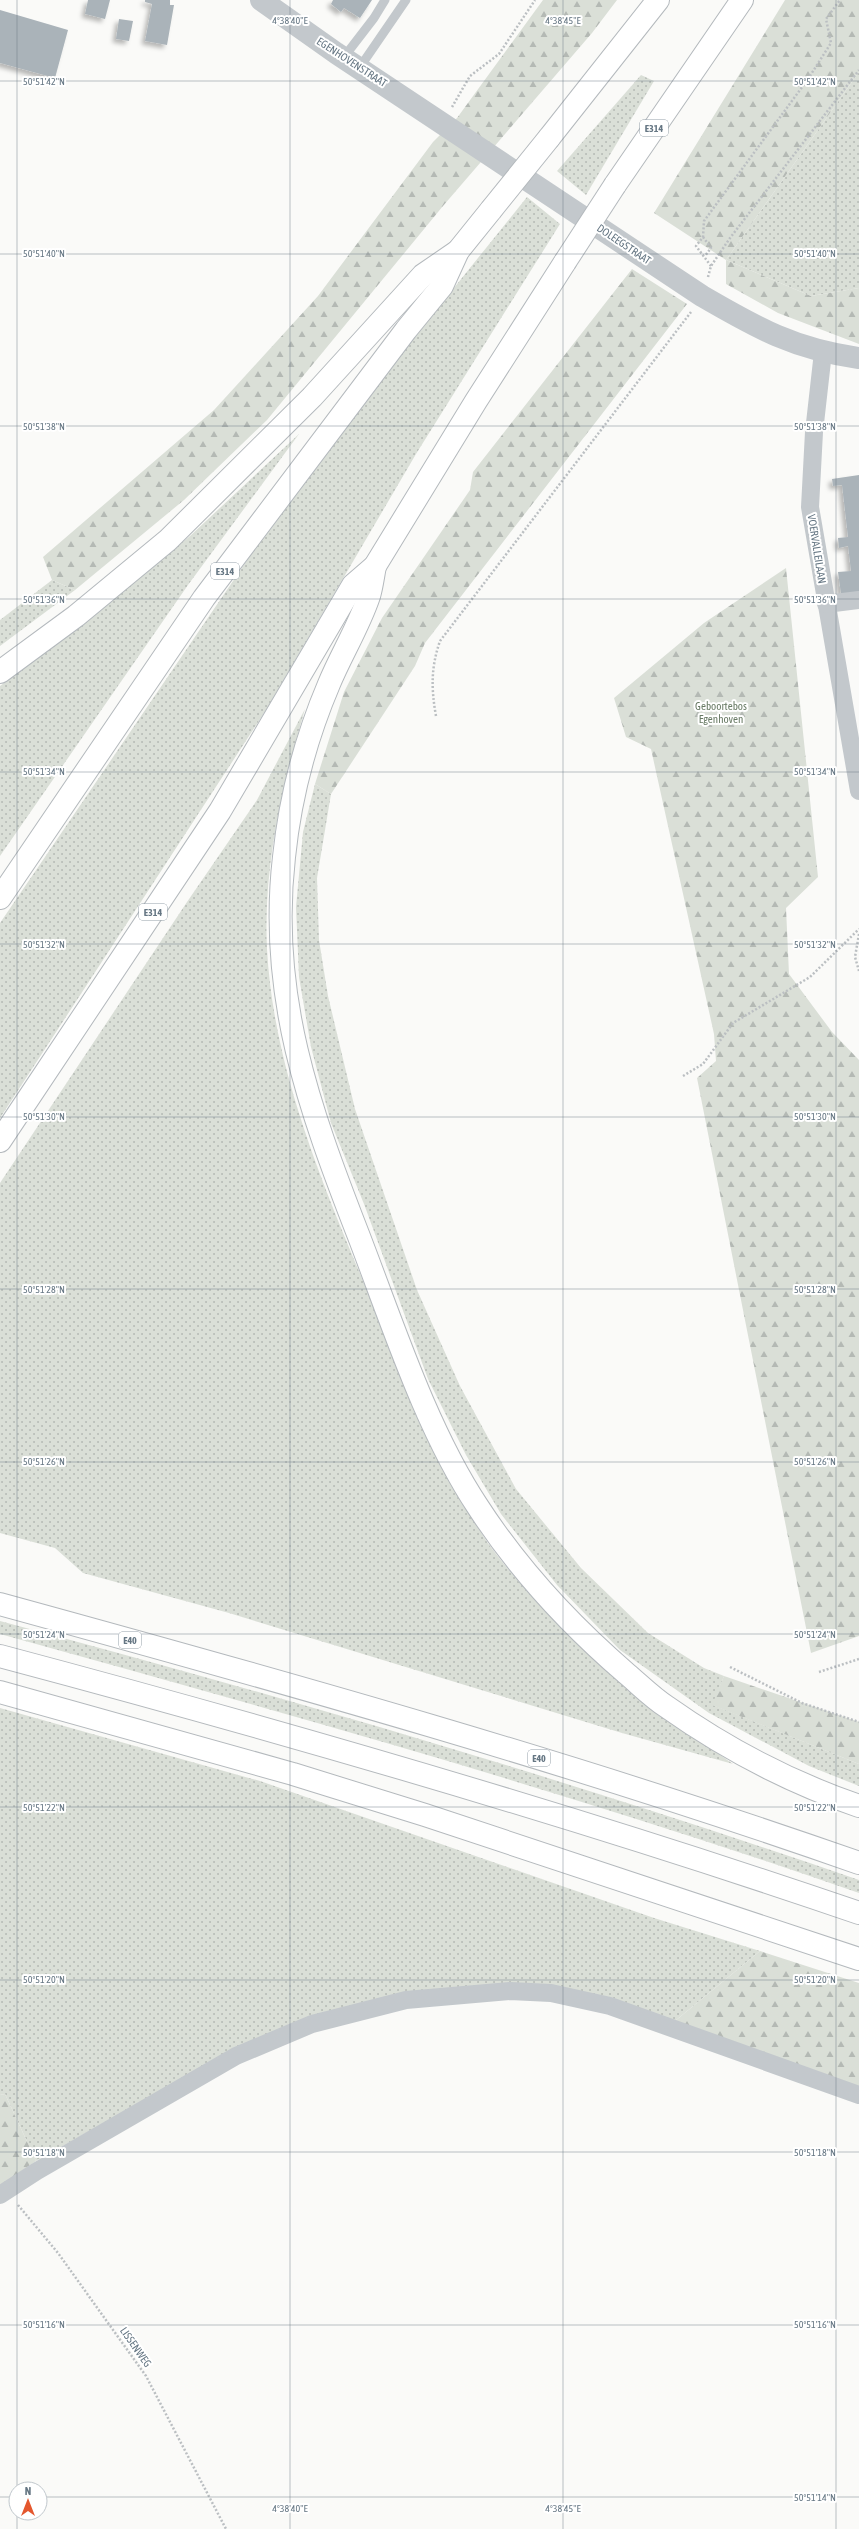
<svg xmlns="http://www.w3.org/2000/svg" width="859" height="2529" viewBox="0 0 859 2529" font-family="'Asap Condensed',sans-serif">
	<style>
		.grass { fill: url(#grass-dots) }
		.forest { fill: url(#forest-firs) }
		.building { fill: #aab3b9; filter: url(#shadow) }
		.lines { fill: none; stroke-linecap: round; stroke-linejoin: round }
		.motorway-casing { stroke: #b4b9bd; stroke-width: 24 }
		.path { stroke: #bbbfc2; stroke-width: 2.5; stroke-dasharray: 2 2; stroke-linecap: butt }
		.service { stroke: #c3c8cc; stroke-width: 9 }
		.minor { stroke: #c3c8cc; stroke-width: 18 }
		.tertiary { stroke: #c3c8cc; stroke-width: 22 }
		.motorway { stroke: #fff; stroke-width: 22 }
		.motorway-bridge-casing { stroke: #b4b9bd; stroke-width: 24; stroke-linecap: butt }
		.motorway-bridge { stroke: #fff; stroke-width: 22 }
		.ticks { fill: none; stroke: #657683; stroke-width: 1; stroke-opacity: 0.45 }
		.labels { text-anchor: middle; stroke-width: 4; stroke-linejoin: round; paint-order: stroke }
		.shield { fill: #fff; stroke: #939fa8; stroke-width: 1 }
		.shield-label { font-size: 10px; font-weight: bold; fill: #657683 }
		.street-label { font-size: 11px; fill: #657683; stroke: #fff }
		.park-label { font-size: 11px; fill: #687a64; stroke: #fff }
		.ticks-label { font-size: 10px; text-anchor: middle; fill: #657683; stroke: #fff; stroke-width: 4; stroke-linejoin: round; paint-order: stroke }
	</style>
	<defs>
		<pattern id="grass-dots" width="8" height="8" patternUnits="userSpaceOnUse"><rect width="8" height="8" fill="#dadfd7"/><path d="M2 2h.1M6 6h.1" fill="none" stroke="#b4b9b4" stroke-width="1.8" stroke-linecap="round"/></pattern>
		<pattern id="forest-firs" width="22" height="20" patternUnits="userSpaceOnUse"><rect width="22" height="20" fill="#dadfd7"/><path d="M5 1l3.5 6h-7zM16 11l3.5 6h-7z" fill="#b4b9b4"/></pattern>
		<filter id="shadow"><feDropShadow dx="-3.5" dy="3.5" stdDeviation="2" flood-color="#0004"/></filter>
	</defs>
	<rect width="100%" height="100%" fill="#fafaf8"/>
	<g class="grass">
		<path d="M 859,72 L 859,288 L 811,296 L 726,260 Z"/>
		<path d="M 641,75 L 654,81 L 586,195 L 557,171 Z"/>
		<path d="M 527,197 L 560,224 L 416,454 L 266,710 L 0,1118 L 0,923 L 263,537 L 396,360 Z"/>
		<path d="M 299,434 L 188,585 L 0,856 L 0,686 L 80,627 L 190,536 Z"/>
		<path d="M 52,580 L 75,590 L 0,646 L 0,620 Z"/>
		<path d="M 305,709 C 282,787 263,866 267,949 C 274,1080 332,1206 382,1326 C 409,1390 434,1455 470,1514 C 478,1526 484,1539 493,1550 C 558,1636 645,1702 733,1764 L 622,1733 L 229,1613 L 83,1573 L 55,1548 L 0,1533 L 0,1183 L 187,902 L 257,800 Z"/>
		<path d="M 315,784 L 331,794 L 317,878 L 319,940 L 328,996 L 355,1109 L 417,1290 L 460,1386 L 516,1489 L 581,1568 L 648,1633 L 704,1668 L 724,1676 L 713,1705 L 859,1764 L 859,1786 L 809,1766 L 709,1713 L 620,1650 L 557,1585 L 501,1514 L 466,1455 L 428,1379 L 364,1204 L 331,1123 L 311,1047 L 299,977 L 296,907 L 303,832 Z"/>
		<path d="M 0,1621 C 289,1698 576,1782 859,1880 L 859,1893 C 577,1794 288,1714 0,1634 Z"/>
		<path d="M 0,1708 L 260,1781 L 654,1918 L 760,1951 L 675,2021 L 557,1986 L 406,1992 L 116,2116 L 36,2161 L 5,2094 L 0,2095 Z"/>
	</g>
	<g class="forest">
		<path d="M 543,0 L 617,0 L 592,33 L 443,206 L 267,420 L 184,500 L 75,590 L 52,580 L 43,557 L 214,410 L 318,296 L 433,142 L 457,118 Z"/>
		<path d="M 785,0 L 859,0 L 859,72 L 726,260 L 811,296 L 859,288 L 859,344 L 778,313 L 726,284 L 726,260 L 654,213 Z"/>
		<path d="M 632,269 L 687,304 L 425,643 L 415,666 L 331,794 L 315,784 L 344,692 L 382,618 L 470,490 L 473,472 Z"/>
		<path d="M 786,568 L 818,877 L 786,908 L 789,974 L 832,1032 L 859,1060 L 859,1636 L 811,1653 L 697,1078 L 716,1061 L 714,1034 L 651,749 L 626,737 L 614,698 L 704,623 Z"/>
		<path d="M 724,1676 L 859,1722 L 859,1764 L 712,1705 Z"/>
		<path d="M 760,1951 L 859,1983 L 859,2088 L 675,2021 Z"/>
		<path d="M 5,2094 L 36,2161 L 0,2186 L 0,2095 Z"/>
	</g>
	<g class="building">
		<path d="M 88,0 L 110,0 L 105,19 L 85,14 Z"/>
		<path d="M 145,0 L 170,0 L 170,5 L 174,5 L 167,45 L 145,41 L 152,4 L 145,2 Z"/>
		<path d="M 333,0 L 372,0 L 360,18 L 344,8 L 341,12 L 331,4 Z"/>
		<path d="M 0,10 L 68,30 L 55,78 L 0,63 Z"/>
		<path d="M 119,19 L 133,21 L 129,41 L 116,39 Z"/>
		<path d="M 859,475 L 859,592 L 841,594 L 838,572 L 851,571 L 848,546 L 839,548 L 838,538 L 848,537 L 842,485 L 833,486 L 832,479 Z"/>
	</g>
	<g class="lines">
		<defs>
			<g id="motorway">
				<path d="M 549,138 L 658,0"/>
				<path d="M 615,185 L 742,0"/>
				<path d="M 375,566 C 373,576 372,586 369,596 C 359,626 341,655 329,684 C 306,738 290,799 284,857 C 268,995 309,1108 358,1234 C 392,1322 426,1429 478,1507 C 519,1570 570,1625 627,1674 C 640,1685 653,1698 667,1707 C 725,1748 792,1783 859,1806"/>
				<path d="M 0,672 L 76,616 L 168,540 L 312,397 L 423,275 L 458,251"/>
				<path d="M 0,898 L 204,598 L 406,330 L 442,286 L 458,251 L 491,210"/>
				<path d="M 0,1141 L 220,811 L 353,585 L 375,566 L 476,401 L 565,262"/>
				<path d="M 0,1604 C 288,1683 577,1764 859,1863"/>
				<path d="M 0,1656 C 289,1733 576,1816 859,1913"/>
				<path d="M 0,1692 L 293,1774 L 425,1815 L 859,1959"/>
			</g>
		</defs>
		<use href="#motorway" class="motorway-casing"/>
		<g class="path">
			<path d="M 452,107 L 470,76 L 499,54 L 535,0"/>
			<path d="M 703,237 L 711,248 L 705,256"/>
			<path d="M 711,266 L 696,246 L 703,237 L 704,221 L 808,79 L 831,43 L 826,19 L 840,0"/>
			<path d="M 708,277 L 711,266 L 730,238 L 859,70"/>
			<path d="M 436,716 C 431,688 431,667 440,641 L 691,312"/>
			<path d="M 859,934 L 855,957 L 859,971"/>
			<path d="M 683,1076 L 703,1064 L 733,1023 L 810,977 L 859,929"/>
			<path d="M 730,1667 L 802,1703 L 859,1722"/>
			<path d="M 819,1672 L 859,1659"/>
			<path d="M 18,2205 L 58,2253 L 146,2376 L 226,2529"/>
		</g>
		<g class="service">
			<path d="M 344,57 L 374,18 L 385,0"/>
			<path d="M 360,67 L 406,0"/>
		</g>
		<g class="minor">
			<path d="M 823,352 L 814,432 L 810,507 L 859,791"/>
			<path d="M 826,604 L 859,600"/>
			<path d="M 0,2195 L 37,2171 L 236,2056 L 312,2024 L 406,2000 L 510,1991 L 551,1993 L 610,2006 L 859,2095"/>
		</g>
		<path class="tertiary" d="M 261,0 L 336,53 L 702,296 C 757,328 794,349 859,358"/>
		<use href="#motorway" class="motorway"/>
		<defs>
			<g id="motorway-bridge">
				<path d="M 491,210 L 549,138"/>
				<path d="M 565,262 L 615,185"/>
			</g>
		</defs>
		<use href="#motorway-bridge" class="motorway-bridge-casing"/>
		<use href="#motorway-bridge" class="motorway-bridge"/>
	</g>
	<path class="ticks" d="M 17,0 L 17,2489M 290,0 L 290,2529M 563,0 L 563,2529M 836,0 L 836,2529M 0,81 L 859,81M 0,254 L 859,254M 0,426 L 859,426M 0,599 L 859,599M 0,772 L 859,772M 0,944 L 859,944M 0,1117 L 859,1117M 0,1289 L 859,1289M 0,1462 L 859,1462M 0,1634 L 859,1634M 0,1807 L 859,1807M 0,1980 L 859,1980M 0,2152 L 859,2152M 0,2325 L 859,2325M 0,2497 L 16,2497M 40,2497 L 859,2497M 17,2513 L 17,2529"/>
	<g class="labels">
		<g class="shield">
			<rect x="640" y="120" width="28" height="16" rx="3"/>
			<rect x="211" y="563" width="28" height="16" rx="3"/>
			<rect x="139" y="904" width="28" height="16" rx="3"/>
			<rect x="119" y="1632" width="22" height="16" rx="3"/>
			<rect x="528" y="1750" width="22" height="16" rx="3"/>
		</g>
		<g class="shield-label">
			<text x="654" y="132">E314</text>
			<text x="225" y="575">E314</text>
			<text x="153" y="916">E314</text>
			<text x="130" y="1644">E40</text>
			<text x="539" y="1762">E40</text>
		</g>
		<g class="street-label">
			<text transform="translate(352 62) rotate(33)" y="4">EGENHOVENSTRAAT</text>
			<text transform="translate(624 244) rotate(34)" y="4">DOLEEGSTRAAT</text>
			<text transform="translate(817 549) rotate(81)" y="4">VOERVALLEILAAN</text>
			<text transform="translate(136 2347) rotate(55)" y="4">LISSENWEG</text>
		</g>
		<g class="park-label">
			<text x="721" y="710">Geboortebos<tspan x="721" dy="13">Egenhoven</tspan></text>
		</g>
	</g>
	<g class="ticks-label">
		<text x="290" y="24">4°38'40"E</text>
		<text x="563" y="24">4°38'45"E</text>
		<text x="44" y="85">50°51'42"N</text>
		<text x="815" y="85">50°51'42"N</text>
		<text x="44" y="257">50°51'40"N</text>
		<text x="815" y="257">50°51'40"N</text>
		<text x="44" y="430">50°51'38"N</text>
		<text x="815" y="430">50°51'38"N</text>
		<text x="44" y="603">50°51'36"N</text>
		<text x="815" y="603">50°51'36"N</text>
		<text x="44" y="775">50°51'34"N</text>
		<text x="815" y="775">50°51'34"N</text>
		<text x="44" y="948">50°51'32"N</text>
		<text x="815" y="948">50°51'32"N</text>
		<text x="44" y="1120">50°51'30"N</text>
		<text x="815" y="1120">50°51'30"N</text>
		<text x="44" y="1293">50°51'28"N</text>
		<text x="815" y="1293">50°51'28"N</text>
		<text x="44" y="1465">50°51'26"N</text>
		<text x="815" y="1465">50°51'26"N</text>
		<text x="44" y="1638">50°51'24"N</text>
		<text x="815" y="1638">50°51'24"N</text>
		<text x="44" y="1811">50°51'22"N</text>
		<text x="815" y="1811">50°51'22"N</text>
		<text x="44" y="1983">50°51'20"N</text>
		<text x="815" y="1983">50°51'20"N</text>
		<text x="44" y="2156">50°51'18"N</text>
		<text x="815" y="2156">50°51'18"N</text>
		<text x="44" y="2328">50°51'16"N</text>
		<text x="815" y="2328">50°51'16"N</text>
		<text x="815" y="2501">50°51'14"N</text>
		<text x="290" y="2512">4°38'40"E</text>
		<text x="563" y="2512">4°38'45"E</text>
	</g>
	<g transform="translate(28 2501)"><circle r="19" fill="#ffffff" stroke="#c1c8cd"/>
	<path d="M0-3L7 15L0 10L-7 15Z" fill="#e4572e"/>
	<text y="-6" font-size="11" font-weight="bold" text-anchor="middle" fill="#657683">N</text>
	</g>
</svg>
